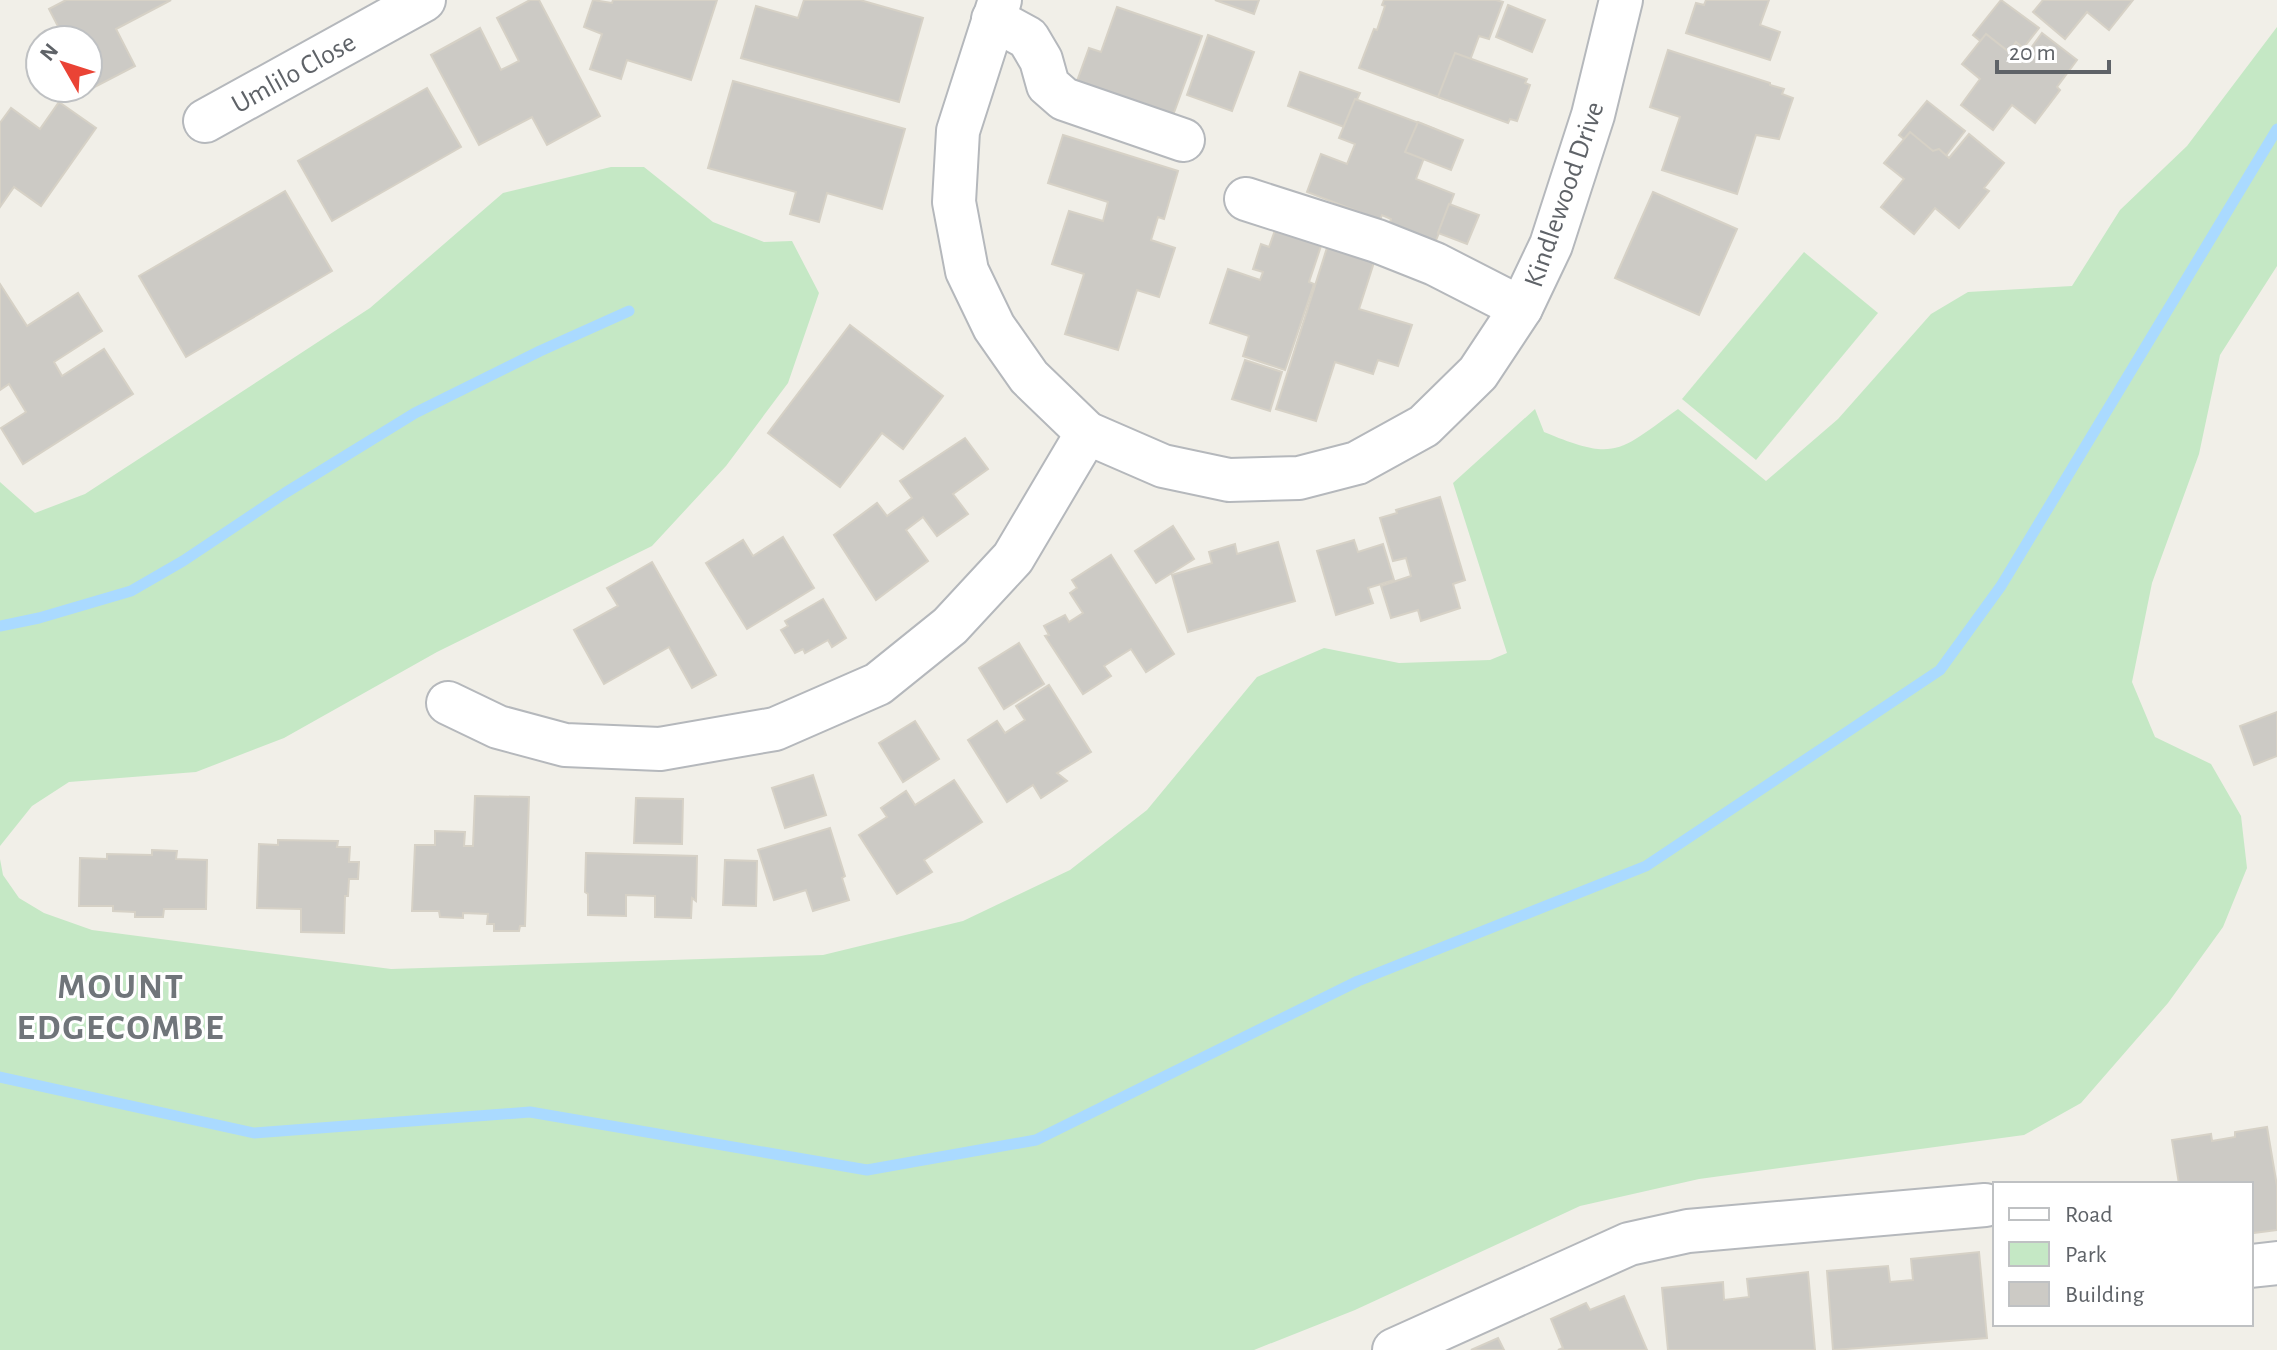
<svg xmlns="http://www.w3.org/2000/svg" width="2277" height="1350" viewBox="0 0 2277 1350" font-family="'Alegreya Sans',sans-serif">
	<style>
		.green { fill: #c5e8c5 }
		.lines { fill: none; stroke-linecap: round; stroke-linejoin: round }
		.stream { stroke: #aadaff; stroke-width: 11 }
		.building { fill: #cccac5; stroke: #d6d1c6; stroke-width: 2 }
		.minor-casing { stroke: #b5b8bc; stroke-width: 46 }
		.minor { stroke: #fff; stroke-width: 42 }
		.labels { text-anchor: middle; stroke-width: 6; stroke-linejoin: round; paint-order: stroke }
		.street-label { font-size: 28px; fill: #5f6368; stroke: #fff }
		.district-label { font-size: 36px; font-weight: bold; letter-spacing: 2px; fill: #70757a; stroke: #fff }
	</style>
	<rect width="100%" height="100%" fill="#f1efe8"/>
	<g class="green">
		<path d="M 2277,27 L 2277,266 L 2220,355 L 2199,454 L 2152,583 L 2132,682 L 2155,737 L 2211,764 L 2241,816 L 2247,868 L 2223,927 L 2168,1003 L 2081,1103 L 2024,1135 L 1699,1179 L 1580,1206 L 1355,1310 L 1254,1350 L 0,1350 L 0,859 L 3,875 L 19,898 L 44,913 L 92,930 L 391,969 L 823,955 L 963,921 L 1070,870 L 1147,810 L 1257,677 L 1324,648 L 1399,663 L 1490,660 L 1507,653 L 1453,483 L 1535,409 L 1544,432 C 1616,462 1618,452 1678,409 L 1766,481 L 1838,419 L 1931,314 L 1968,292 L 2072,286 L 2120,210 L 2187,146 Z"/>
		<path d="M 611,167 L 644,167 L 713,222 L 764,242 L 792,241 L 819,293 L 788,383 L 726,466 L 652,546 L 437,652 L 284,738 L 196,772 L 69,782 L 32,806 L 0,846 L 0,482 L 35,513 L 85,494 L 370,308 L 503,193 Z"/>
		<path d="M 1804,252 L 1878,313 L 1756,460 L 1682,399 Z"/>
	</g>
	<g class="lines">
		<g class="stream">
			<path d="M 0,626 L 39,618 L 131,591 L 183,561 L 285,493 L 415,413 L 540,351 L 629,311"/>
			<path d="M 0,1077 L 254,1133 L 530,1112 L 867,1170 L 1036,1140 L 1358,981 L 1646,866 L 1940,670 L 2001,586 L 2277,129"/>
		</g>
	</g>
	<g class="building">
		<path d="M 66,0 L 171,0 L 116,29 L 135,66 L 91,89 L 88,83 L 88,40 L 65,40 L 49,9 Z"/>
		<path d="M 530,0 L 539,0 L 600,116 L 547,145 L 532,117 L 479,145 L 431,55 L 480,28 L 501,70 L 519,61 L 497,18 Z"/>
		<path d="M 593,0 L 612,3 L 613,0 L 717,0 L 691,80 L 627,60 L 621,79 L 590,69 L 602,34 L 584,27 Z"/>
		<path d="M 804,0 L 860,0 L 923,18 L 899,102 L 741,58 L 756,6 L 798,18 Z"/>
		<path d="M 1215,0 L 1259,0 L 1254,14 Z"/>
		<path d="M 1384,0 L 1496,0 L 1503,2 L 1489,39 L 1479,36 L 1466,71 L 1458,68 L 1446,100 L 1359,68 L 1374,29 L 1377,30 L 1385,6 L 1382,5 Z"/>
		<path d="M 1706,0 L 1769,0 L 1760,25 L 1780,32 L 1770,60 L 1686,33 L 1696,3 L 1704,5 Z"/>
		<path d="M 2001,0 L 2039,28 L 2010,65 L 1973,35 Z"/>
		<path d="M 2043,0 L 2133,0 L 2109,30 L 2087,12 L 2065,39 L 2033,12 Z"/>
		<path d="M 1508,5 L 1545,20 L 1532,52 L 1496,37 Z"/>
		<path d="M 1117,7 L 1202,36 L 1172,118 L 1076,84 L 1089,48 L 1101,52 Z"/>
		<path d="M 2042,33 L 2077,60 L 2057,87 L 2060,90 L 2035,123 L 2012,105 L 1993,130 L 1961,105 L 1980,79 L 1962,64 L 1986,34 L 2009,52 L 2016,42 L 2028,52 Z"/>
		<path d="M 1208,35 L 1254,52 L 1232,111 L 1187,95 Z"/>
		<path d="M 1668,50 L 1770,83 L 1770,85 L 1784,89 L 1782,94 L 1793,98 L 1779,139 L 1756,135 L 1737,194 L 1662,170 L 1680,117 L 1650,107 Z"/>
		<path d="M 1455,53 L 1527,79 L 1525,83 L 1530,85 L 1517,121 L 1510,119 L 1508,123 L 1438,97 Z"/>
		<path d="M 1300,72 L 1360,93 L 1344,127 L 1288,106 Z"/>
		<path d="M 733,81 L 905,129 L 882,209 L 827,193 L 819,222 L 790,214 L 796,192 L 708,168 Z"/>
		<path d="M 427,88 L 461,147 L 332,221 L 298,161 Z"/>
		<path d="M 1355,99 L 1435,129 L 1416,179 L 1454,194 L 1435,243 L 1389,226 L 1391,219 L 1382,215 L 1380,220 L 1307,192 L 1321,154 L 1347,164 L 1355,144 L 1339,138 Z"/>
		<path d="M 1927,101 L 1965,131 L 1938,166 L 1899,135 Z"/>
		<path d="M 59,102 L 96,128 L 41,206 L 14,187 L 0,207 L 0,123 L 11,108 L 40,129 Z"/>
		<path d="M 1418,122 L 1463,140 L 1451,170 L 1405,152 Z"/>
		<path d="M 1910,132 L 1933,151 L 1939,149 L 1949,158 L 1969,134 L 2004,163 L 1984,188 L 1989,191 L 1959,228 L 1935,208 L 1914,234 L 1881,207 L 1904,179 L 1884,163 Z"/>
		<path d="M 1063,135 L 1178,171 L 1164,219 L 1158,217 L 1151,240 L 1175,248 L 1159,297 L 1137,290 L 1118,350 L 1065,334 L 1084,274 L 1052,264 L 1069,211 L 1103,221 L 1108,202 L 1048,183 Z"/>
		<path d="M 285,191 L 332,271 L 186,357 L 139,276 Z"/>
		<path d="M 1653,192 L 1737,229 L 1699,315 L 1615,278 Z"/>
		<path d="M 1449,204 L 1479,215 L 1467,244 L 1438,233 Z"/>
		<path d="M 1279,219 L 1325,234 L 1309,282 L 1314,284 L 1285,370 L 1243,356 L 1249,336 L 1210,323 L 1228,269 L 1260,280 L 1263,272 L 1253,269 L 1261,244 L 1269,247 Z"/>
		<path d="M 1331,235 L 1378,250 L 1359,309 L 1412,325 L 1398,366 L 1378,360 L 1373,374 L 1335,362 L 1316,421 L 1276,409 Z"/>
		<path d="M 0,284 L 27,326 L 78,293 L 102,331 L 54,362 L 62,376 L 104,349 L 133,394 L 23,464 L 1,428 L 26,412 L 9,384 L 0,390 Z"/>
		<path d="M 850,325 L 943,396 L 903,449 L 882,433 L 840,487 L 768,433 Z"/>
		<path d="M 1245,360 L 1282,372 L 1270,411 L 1232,399 Z"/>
		<path d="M 965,438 L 988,469 L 953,494 L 968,514 L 937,536 L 923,517 L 906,530 L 928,561 L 876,600 L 834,535 L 877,503 L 887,516 L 912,498 L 900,481 Z"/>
		<path d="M 1440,497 L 1465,580 L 1453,584 L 1460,608 L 1421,621 L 1418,610 L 1391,618 L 1381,586 L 1411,576 L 1406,558 L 1393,561 L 1380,518 L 1397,513 L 1396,510 Z"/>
		<path d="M 1173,526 L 1194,559 L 1156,583 L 1135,551 Z"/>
		<path d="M 783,537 L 814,588 L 747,629 L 706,563 L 743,540 L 753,556 Z"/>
		<path d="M 1354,540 L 1358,552 L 1383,544 L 1394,580 L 1368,588 L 1373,603 L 1336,615 L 1317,551 Z"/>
		<path d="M 1278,542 L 1295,601 L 1188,632 L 1172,575 L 1212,563 L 1209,552 L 1235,544 L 1237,554 Z"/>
		<path d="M 1111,555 L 1174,654 L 1146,672 L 1131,649 L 1104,666 L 1111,676 L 1083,694 L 1045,636 L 1049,635 L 1044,626 L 1065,615 L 1069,622 L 1083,613 L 1070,593 L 1077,588 L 1072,580 Z"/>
		<path d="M 652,562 L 716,675 L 692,688 L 669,647 L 604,684 L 574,630 L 618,606 L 607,588 Z"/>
		<path d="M 823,599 L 846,638 L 832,647 L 828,640 L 805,653 L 803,649 L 795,653 L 781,630 L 788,626 L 785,621 Z"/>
		<path d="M 1019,643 L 1044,684 L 1004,709 L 979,668 Z"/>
		<path d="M 1049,685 L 1091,752 L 1057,773 L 1067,781 L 1041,798 L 1033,785 L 1007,802 L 968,740 L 997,721 L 1005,733 L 1025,720 L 1016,706 Z"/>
		<path d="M 2277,712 L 2277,756 L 2254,765 L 2240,726 Z"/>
		<path d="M 915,721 L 939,759 L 903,782 L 879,743 Z"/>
		<path d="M 813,775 L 826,815 L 785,828 L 772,788 Z"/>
		<path d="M 954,780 L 982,822 L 924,860 L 932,872 L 897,894 L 859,835 L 887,817 L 881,808 L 906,791 L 915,805 Z"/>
		<path d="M 475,796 L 529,797 L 525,926 L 520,926 L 519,931 L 494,931 L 494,924 L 487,924 L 488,914 L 463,913 L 463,918 L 440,917 L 439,911 L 412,911 L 415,845 L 435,845 L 435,831 L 465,832 L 464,846 L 473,846 Z"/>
		<path d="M 636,798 L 683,799 L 682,844 L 634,843 Z"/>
		<path d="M 830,828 L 845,876 L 842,878 L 849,900 L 813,911 L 806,890 L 774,900 L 758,850 Z"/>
		<path d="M 278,840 L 338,841 L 337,847 L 350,847 L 349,862 L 359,862 L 358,879 L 349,879 L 348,896 L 345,896 L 344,933 L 301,932 L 301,909 L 257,908 L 259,844 L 278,845 Z"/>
		<path d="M 152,850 L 177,851 L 176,859 L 207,860 L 206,909 L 164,909 L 163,917 L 135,917 L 135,912 L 113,911 L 113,906 L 79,906 L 80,858 L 107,859 L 107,854 L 152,855 Z"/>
		<path d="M 586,853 L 697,856 L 696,901 L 692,898 L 691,918 L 655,917 L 655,896 L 626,895 L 626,916 L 588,915 L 588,894 L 585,892 Z"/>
		<path d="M 725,860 L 757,861 L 756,906 L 723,905 Z"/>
		<path d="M 2267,1127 L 2277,1186 L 2277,1230 L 2253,1233 L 2251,1184 L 2179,1184 L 2172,1140 L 2211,1134 L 2212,1141 L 2235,1137 L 2235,1132 Z"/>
		<path d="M 1979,1252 L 1987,1338 L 1833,1350 L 1827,1271 L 1888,1266 L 1890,1282 L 1913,1280 L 1911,1259 Z"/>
		<path d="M 1808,1272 L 1815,1350 L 1668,1350 L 1662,1288 L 1723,1282 L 1724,1300 L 1749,1297 L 1747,1279 Z"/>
		<path d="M 1624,1296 L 1647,1350 L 1558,1350 L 1563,1348 L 1551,1319 L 1586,1303 L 1590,1310 Z"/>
		<path d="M 1498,1338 L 1504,1350 L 1471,1350 Z"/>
	</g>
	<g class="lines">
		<defs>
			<g id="minor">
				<path d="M 1000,0 L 958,131 L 954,202 L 967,271 L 994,327 L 1029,377 L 1087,433 L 1163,466 L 1229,480 L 1299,478 L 1357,463 L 1424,426 L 1478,373 L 1521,308 L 1551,245 L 1593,115 L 1621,0"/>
				<path d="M 993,19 L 1028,38 L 1041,60 L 1048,85 L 1064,99 L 1183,140"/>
				<path d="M 205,121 L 424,0"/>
				<path d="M 1246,199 L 1377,241 L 1435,264 L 1521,308"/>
				<path d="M 448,703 L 498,727 L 565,745 L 660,749 L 775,729 L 878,684 L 950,626 L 1013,558 L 1087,433"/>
				<path d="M 2251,1266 L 2277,1263"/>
				<path d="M 1394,1350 L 1629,1244 L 1688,1231 L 1985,1205"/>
			</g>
		</defs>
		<use href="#minor" class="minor-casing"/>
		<use href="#minor" class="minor"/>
	</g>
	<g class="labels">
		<g class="street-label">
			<text transform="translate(293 72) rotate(-29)" y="10">Umlilo Close</text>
			<text transform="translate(1563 194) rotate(-71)" y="10">Kindlewood Drive</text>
		</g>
		<g class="district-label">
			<text x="121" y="998">MOUNT<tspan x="121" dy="41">EDGECOMBE</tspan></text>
		</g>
	</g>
	<rect x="1993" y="1182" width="260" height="144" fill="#ffffff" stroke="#bfc1c3" stroke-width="2"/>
	<rect x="2009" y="1208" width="40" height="12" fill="#ffffff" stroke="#bfc1c3" stroke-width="2"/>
	<text x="2065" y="1222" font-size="24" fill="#5f6368">Road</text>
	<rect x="2009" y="1242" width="40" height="24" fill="#c5e8c5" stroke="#bfc1c3" stroke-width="2"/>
	<text x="2065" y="1262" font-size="24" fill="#5f6368">Park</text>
	<rect x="2009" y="1282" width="40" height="24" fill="#cccac5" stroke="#bfc1c3" stroke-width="2"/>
	<text x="2065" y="1302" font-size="24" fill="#5f6368">Building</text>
	<g transform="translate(64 64) rotate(309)"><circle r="38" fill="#ffffff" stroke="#bfc1c3" stroke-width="2"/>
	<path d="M0-6L14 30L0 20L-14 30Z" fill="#ea4335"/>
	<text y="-12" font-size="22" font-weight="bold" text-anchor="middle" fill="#5f6368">N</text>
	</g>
	<path d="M1997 60v12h112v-12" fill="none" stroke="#5f6368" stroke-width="4"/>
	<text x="2009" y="60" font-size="24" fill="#5f6368" stroke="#ffffff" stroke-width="6" paint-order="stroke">20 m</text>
</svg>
